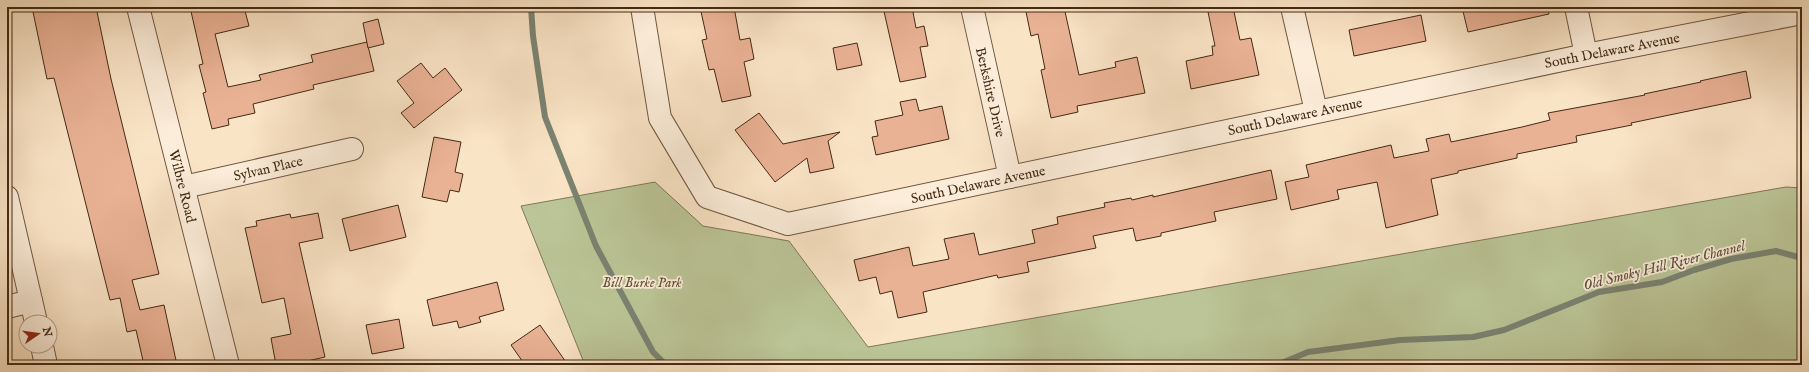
<svg xmlns="http://www.w3.org/2000/svg" width="1809" height="372" viewBox="0 0 1809 372" font-family="'IM FELL English',serif">
	<style>
		.green { fill: #bbc597; stroke: #7f7856 }
		.lines { fill: none; stroke-linecap: round; stroke-linejoin: round }
		.stream { stroke: #7a8371; stroke-width: 6 }
		.building { fill: #eab295; stroke: #432a15 }
		.minor-casing { stroke: #715841; stroke-width: 24 }
		.tertiary-casing { stroke: #715841; stroke-width: 24 }
		.minor { stroke: #fcedda; stroke-width: 22 }
		.tertiary { stroke: #fcedda; stroke-width: 22 }
		.labels { text-anchor: middle; stroke-width: 3.5; stroke-linejoin: round; paint-order: stroke }
		.street-label { font-size: 14px; fill: #432a15; stroke: #fcedda }
		.park-label { font-size: 14px; font-style: italic; fill: #615136; stroke: #fcedda }
		.water-label { font-size: 15px; font-style: italic; fill: #5a4f3c; stroke: #fcedda }
	</style>
	<rect width="100%" height="100%" fill="#fae4c6"/>
	<filter id="stains"><feTurbulence type="fractalNoise" baseFrequency=".005" numOctaves="4"/><feColorMatrix values="0 0 0 0 .2 0 0 0 0 .09 0 0 0 0 .02 0 0 0 .5 -.17"/></filter>
	<radialGradient id="worn" r=".72"><stop offset=".6" stop-color="#630" stop-opacity="0"/><stop offset="1" stop-color="#630" stop-opacity=".3"/></radialGradient>
	<path class="green" d="M 655,182 L 703,226 L 789,241 L 868,347 L 1786,187 L 1802,188 L 1802,365 L 585,365 L 521,206 Z"/>
	<g class="lines">
		<g class="stream">
			<path d="M 531,7 L 533,36 L 545,117 L 596,246 L 653,352 L 666,365"/>
			<path d="M 1277,365 L 1308,352 L 1400,340 L 1473,337 L 1504,330 L 1599,292 L 1662,282 L 1694,270 L 1731,259 L 1776,251 L 1802,258"/>
		</g>
	</g>
	<g class="building">
		<path d="M 32,7 L 96,7 L 111,79 L 159,274 L 132,280 L 140,310 L 164,305 L 177,365 L 144,365 L 136,330 L 127,332 L 120,298 L 110,300 L 54,78 L 47,79 Z"/>
		<path d="M 190,7 L 244,7 L 249,26 L 215,34 L 228,87 L 261,80 L 259,75 L 313,62 L 311,55 L 367,42 L 374,71 L 313,85 L 314,89 L 253,104 L 255,113 L 228,119 L 229,125 L 212,129 L 203,93 L 206,92 L 199,65 L 203,64 Z"/>
		<path d="M 700,7 L 734,7 L 740,40 L 750,38 L 754,59 L 744,62 L 751,96 L 722,102 L 714,69 L 709,70 L 702,40 L 707,39 Z"/>
		<path d="M 883,7 L 912,7 L 916,28 L 924,26 L 928,46 L 920,47 L 926,77 L 900,82 Z"/>
		<path d="M 1025,7 L 1064,7 L 1079,75 L 1116,67 L 1115,62 L 1137,57 L 1145,93 L 1077,106 L 1078,112 L 1051,118 L 1041,70 L 1045,69 L 1038,34 L 1031,36 Z"/>
		<path d="M 1207,7 L 1233,7 L 1240,40 L 1251,38 L 1259,75 L 1191,89 L 1186,61 L 1213,55 L 1212,46 L 1215,46 Z"/>
		<path d="M 1462,7 L 1548,7 L 1549,14 L 1468,32 Z"/>
		<path d="M 1421,15 L 1426,41 L 1354,56 L 1349,30 Z"/>
		<path d="M 378,19 L 384,44 L 368,48 L 363,23 Z"/>
		<path d="M 857,43 L 862,65 L 837,70 L 833,48 Z"/>
		<path d="M 421,63 L 433,78 L 445,68 L 462,90 L 414,128 L 401,113 L 414,103 L 397,81 Z"/>
		<path d="M 1746,71 L 1751,98 L 1631,123 L 1632,125 L 1576,136 L 1577,142 L 1517,154 L 1517,158 L 1458,171 L 1458,173 L 1431,179 L 1438,215 L 1386,228 L 1377,182 L 1337,190 L 1339,199 L 1291,210 L 1285,182 L 1309,177 L 1306,165 L 1391,145 L 1394,158 L 1429,151 L 1426,139 L 1449,134 L 1451,142 L 1522,127 L 1550,120 L 1548,113 L 1645,95 L 1644,94 L 1701,82 L 1700,81 Z"/>
		<path d="M 916,99 L 919,111 L 942,106 L 949,139 L 876,155 L 872,137 L 878,136 L 875,121 L 903,115 L 900,102 Z"/>
		<path d="M 759,113 L 783,144 L 840,132 L 828,141 L 834,168 L 810,173 L 807,158 L 775,182 L 735,130 Z"/>
		<path d="M 434,137 L 461,142 L 455,172 L 463,174 L 459,192 L 450,190 L 447,202 L 422,197 Z"/>
		<path d="M 1271,170 L 1277,199 L 1214,212 L 1216,221 L 1161,233 L 1161,236 L 1136,241 L 1133,228 L 1093,236 L 1096,248 L 1027,262 L 1029,272 L 998,278 L 997,275 L 923,292 L 927,312 L 898,318 L 892,291 L 880,294 L 876,277 L 859,281 L 854,260 L 909,247 L 913,266 L 949,259 L 944,239 L 974,233 L 979,255 L 1035,243 L 1032,230 L 1058,224 L 1057,217 L 1105,207 L 1104,203 L 1131,198 L 1132,200 L 1153,195 L 1153,197 Z"/>
		<path d="M 398,205 L 406,237 L 350,251 L 342,219 Z"/>
		<path d="M 318,213 L 323,238 L 299,243 L 325,357 L 290,365 L 276,365 L 271,338 L 291,334 L 284,298 L 262,303 L 245,228 L 257,226 L 256,221 L 290,214 L 291,218 Z"/>
		<path d="M 497,282 L 504,310 L 479,317 L 481,322 L 459,328 L 457,321 L 433,326 L 427,300 Z"/>
		<path d="M 399,319 L 404,348 L 372,354 L 366,325 Z"/>
		<path d="M 540,325 L 568,365 L 525,365 L 511,345 Z"/>
	</g>
	<g class="lines">
		<defs>
			<g id="minor">
				<path d="M 138,7 L 228,365"/>
				<path d="M 642,7 L 660,118 L 707,197 L 788,224 L 1586,55 L 1802,13"/>
				<path d="M 972,7 L 1010,177"/>
				<path d="M 1292,7 L 1316,111"/>
				<path d="M 1576,7 L 1586,55"/>
				<path d="M 184,187 L 352,149"/>
				<path d="M 7,307 L 31,301"/>
			</g>
			<g id="tertiary">
				<path d="M 7,197 L 36,322"/>
				<path d="M 42,346 L 46,365"/>
			</g>
		</defs>
		<use href="#minor" class="minor-casing"/>
		<use href="#tertiary" class="tertiary-casing"/>
		<use href="#minor" class="minor"/>
		<use href="#tertiary" class="tertiary"/>
	</g>
	<g class="labels">
		<g class="street-label">
			<text transform="translate(1612 50) rotate(-11)" y="5">South Delaware Avenue</text>
			<text transform="translate(991 92) rotate(77)" y="5">Berkshire Drive</text>
			<text transform="translate(1295 116) rotate(-12)" y="5">South Delaware Avenue</text>
			<text transform="translate(268 168) rotate(-13)" y="5">Sylvan Place</text>
			<text transform="translate(978 184) rotate(-12)" y="5">South Delaware Avenue</text>
			<text transform="translate(183 186) rotate(76)" y="5">Wilbre Road</text>
		</g>
		<g class="park-label">
			<text x="642" y="287">Bill Burke Park</text>
		</g>
		<g class="water-label">
			<text transform="translate(1664 265) rotate(-14)" y="5">Old Smoky Hill River Channel</text>
		</g>
	</g>
	<rect width="1809" height="372" fill="none" stroke="#fae4c6" stroke-width="24"/>
	<rect x="8" y="8" width="1793" height="356" fill="none" stroke="#432a15" stroke-width="2"/>
	<rect x="12" y="12" width="1785" height="348" fill="none" stroke="#432a15"/>
	<g transform="translate(38 334) rotate(77)"><circle r="19" fill="#fcedda" stroke="#b29f8b"/>
	<path d="M0-3L7 15L0 10L-7 15Z" fill="#8f2418"/>
	<text y="-6" font-size="11" font-weight="bold" text-anchor="middle" fill="#432a15">N</text>
	</g>
	<rect width="100%" height="100%" filter="url(#stains)"/>
	<rect width="100%" height="100%" fill="url(#worn)"/>
</svg>
